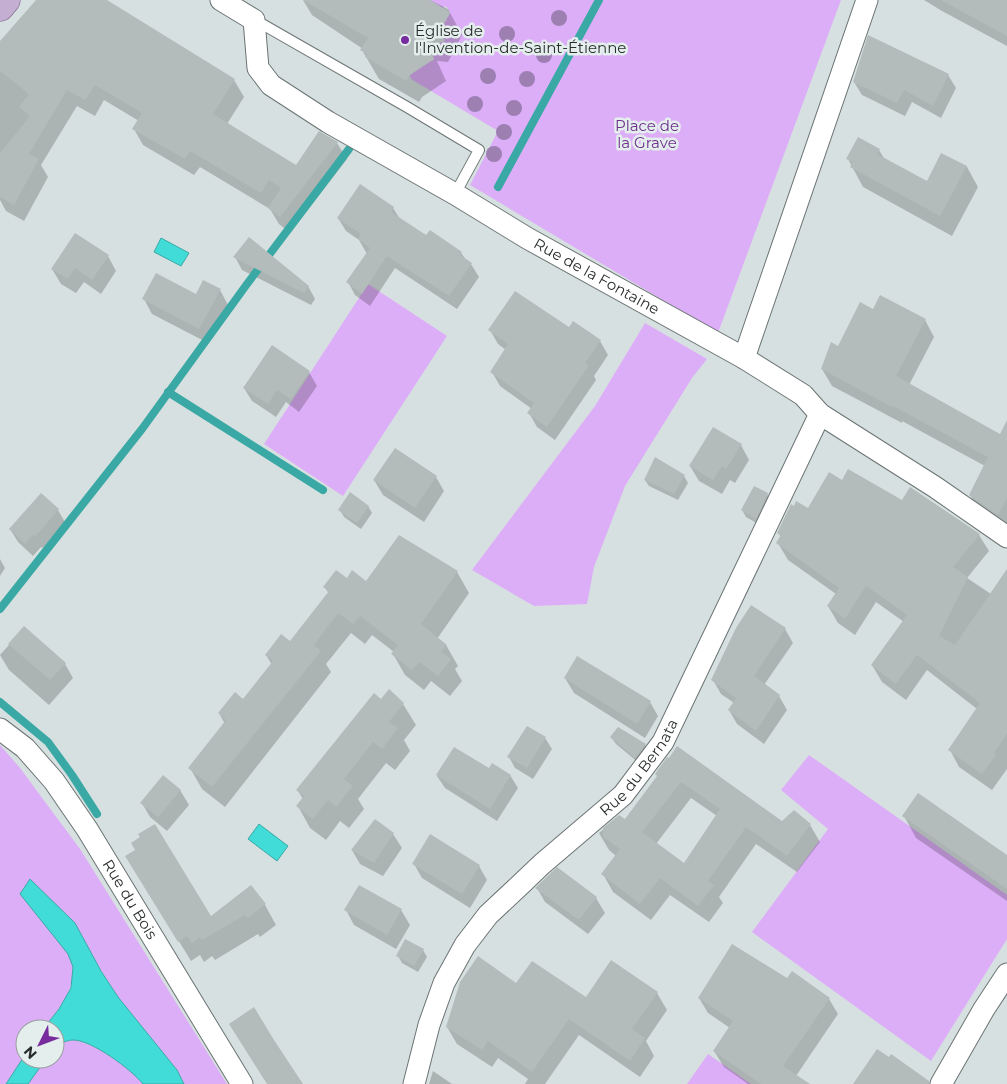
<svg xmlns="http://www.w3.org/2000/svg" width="1007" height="1084" viewBox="0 0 1007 1084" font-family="Montserrat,sans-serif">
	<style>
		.green { fill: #ddaef8 }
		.water { fill: #41dcd7; stroke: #3aa8a4 }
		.shadow { fill: #0003; fill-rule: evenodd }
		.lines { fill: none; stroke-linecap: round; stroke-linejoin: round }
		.stream { stroke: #3aa8a4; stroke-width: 8 }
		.building { fill: #b3bcbb; fill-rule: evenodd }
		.lane-casing { stroke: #6b7473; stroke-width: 12 }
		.street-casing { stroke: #6b7473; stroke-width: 23 }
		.primary-casing { stroke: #745e84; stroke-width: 29 }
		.lane { stroke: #fff; stroke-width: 10 }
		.street { stroke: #fff; stroke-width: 21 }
		.primary { stroke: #c4aed1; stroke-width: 28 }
		.tree { fill: #9d7fb2 }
		.poi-dot { fill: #782b9d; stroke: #e4eeed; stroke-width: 2 }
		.labels { text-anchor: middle; stroke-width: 5; stroke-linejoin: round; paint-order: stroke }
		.poi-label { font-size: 15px; fill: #292d2c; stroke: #e4eeed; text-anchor: start }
		.park-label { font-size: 15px; fill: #6e2f8d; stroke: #e4eeed }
		.street-label { font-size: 15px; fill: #292d2c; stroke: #e4eeed }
	</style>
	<rect width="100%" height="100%" fill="#d7e0e0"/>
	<g class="green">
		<path d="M 430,0 L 841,0 L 718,333 L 470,185 L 498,131 L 411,79 L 411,77 L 409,76 L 429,59 L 431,61 L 434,60 L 433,56 L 441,42 L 444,42 L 445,39 L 442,38 L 439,30 L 450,12 L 448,10 L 448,8 L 444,6 L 443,8 Z"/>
		<path d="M 368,284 L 447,336 L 343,496 L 264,444 Z"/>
		<path d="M 645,323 L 707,359 L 692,378 L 625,486 L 594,567 L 587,604 L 534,606 L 472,570 L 595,406 Z"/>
		<path d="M 0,745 L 20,768 L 80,849 L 227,1084 L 184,1084 L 177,1070 L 118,997 L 88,949 L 51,932 C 57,939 63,946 68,953 C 84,981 59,1009 43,1029 L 25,1029 L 25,1055 L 6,1084 L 0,1084 Z"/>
		<path d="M 809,755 L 1007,895 L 1007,939 L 931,1061 L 752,932 L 828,829 L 781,790 Z"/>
		<path d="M 73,1040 C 94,1043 130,1067 143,1084 L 28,1084 L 46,1059 L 55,1059 L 55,1048 L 60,1043 Z"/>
		<path d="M 708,1054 L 751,1084 L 687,1084 Z"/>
	</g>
	<g class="water">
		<path d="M 161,238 L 189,253 L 181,266 L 154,252 Z"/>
		<path d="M 259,824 L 288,846 L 277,861 L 248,839 Z"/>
		<path d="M 30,879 L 75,923 L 101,971 L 118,997 L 177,1070 L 184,1084 L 143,1084 C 132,1070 91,1039 72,1040 C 65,1041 60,1043 55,1048 L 55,1029 L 43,1029 L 59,1009 L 71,988 L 73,967 L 68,954 L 20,894 Z"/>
		<path d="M 25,1055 L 25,1059 L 46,1059 L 28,1084 L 6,1084 Z"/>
	</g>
	<g class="shadow">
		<path d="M 37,0 L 104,0 L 234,80 L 244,97 L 227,124 L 296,167 L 319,132 L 337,143 L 347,159 L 290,233 L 279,224 L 270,209 L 200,167 L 194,175 L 143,145 L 134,129 L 139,121 L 104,100 L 95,116 L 77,106 L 41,165 L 48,177 L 24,221 L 6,211 L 0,200 L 0,56 Z"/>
		<path d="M 303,0 L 430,0 L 448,9 L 462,35 L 448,62 L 437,61 L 446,81 L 422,97 L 419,102 L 379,79 L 362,50 L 363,49 L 312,15 Z"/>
		<path d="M 924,0 L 1007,0 L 1007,46 L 942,11 Z"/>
		<path d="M 948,75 L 956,88 L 941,118 L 912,102 L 905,116 L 862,95 L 854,82 Z"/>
		<path d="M 879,150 L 885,160 L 927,182 L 942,155 L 967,167 L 978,187 L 952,236 L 863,187 L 848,159 Z"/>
		<path d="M 393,208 L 400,219 L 427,237 L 430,232 L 461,253 L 466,260 L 471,264 L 479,277 L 457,309 L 395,268 L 370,306 L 355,295 L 348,282 L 367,254 L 359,240 L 346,231 L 338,218 Z"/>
		<path d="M 108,256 L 116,271 L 101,294 L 84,282 L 76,293 L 61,284 L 52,269 Z"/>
		<path d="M 235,257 L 308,286 L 315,299 L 311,305 L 242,270 Z"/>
		<path d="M 220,290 L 228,305 L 208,343 L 152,314 L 144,299 L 196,296 Z"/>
		<path d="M 874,310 L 925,320 L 934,337 L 909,385 L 1007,439 L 1007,531 L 980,512 L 970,495 L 985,466 L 902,421 L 902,423 L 832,386 L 822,369 L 839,347 Z"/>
		<path d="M 569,328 L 600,341 L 608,355 L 594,376 L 596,380 L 594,383 L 555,440 L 537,427 L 529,413 L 532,409 L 500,386 L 492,372 L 506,350 L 498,344 L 490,330 Z"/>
		<path d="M 309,372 L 317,386 L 299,412 L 286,402 L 276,417 L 252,401 L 244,388 Z"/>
		<path d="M 741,445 L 749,460 L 735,483 L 730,480 L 722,494 L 699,481 L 690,466 Z"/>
		<path d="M 684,476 L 688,483 L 678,500 L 649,486 L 645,480 Z"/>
		<path d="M 436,477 L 444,491 L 424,522 L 383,495 L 374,480 Z"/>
		<path d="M 843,481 L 902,502 L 911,489 L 979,535 L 989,551 L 967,578 L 991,594 L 1007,572 L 1007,769 L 992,790 L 959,767 L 950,750 L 977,709 L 927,670 L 906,700 L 882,682 L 872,665 L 904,622 L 876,602 L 855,635 L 838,623 L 828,606 L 836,594 L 788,560 L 778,543 L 781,537 L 778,533 Z"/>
		<path d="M 767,494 L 771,501 L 760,525 L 746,517 L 742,510 Z"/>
		<path d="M 368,506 L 372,513 L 361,529 L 344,517 L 340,510 Z"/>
		<path d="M 58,510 L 65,522 L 43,548 L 41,547 L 33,556 L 18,542 L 10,529 Z"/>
		<path d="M 0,559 L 5,568 L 0,576 Z"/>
		<path d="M 457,572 L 469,593 L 437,639 L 446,645 L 458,666 L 455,669 L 462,681 L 450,696 L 431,681 L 424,690 L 405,675 L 393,654 L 394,652 L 372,635 L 365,644 L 351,633 L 326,664 L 331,672 L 225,807 L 202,789 L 190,768 L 225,724 L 219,713 L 243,701 L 272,665 L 266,655 L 290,643 L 329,594 L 325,587 L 347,579 L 367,583 Z"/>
		<path d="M 24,628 L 65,664 L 73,678 L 49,705 L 9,670 L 0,655 Z"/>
		<path d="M 785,629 L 793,643 L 764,685 L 779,696 L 787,710 L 764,744 L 737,724 L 729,710 L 734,703 L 721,694 L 713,680 Z"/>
		<path d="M 565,678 L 650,702 L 658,716 L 645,738 L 574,693 Z"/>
		<path d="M 381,701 L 403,704 L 416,725 L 404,740 L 410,751 L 395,770 L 386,763 L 358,799 L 364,809 L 349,828 L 340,821 L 326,840 L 310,828 L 298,806 L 303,799 L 298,791 Z"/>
		<path d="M 611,737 L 645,745 L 649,752 L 640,764 L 616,744 Z"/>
		<path d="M 545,738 L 552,749 L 533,779 L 515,768 L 509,757 Z"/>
		<path d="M 667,759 L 782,822 L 810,825 L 820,842 L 797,872 L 756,844 L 719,897 L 723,903 L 709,922 L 670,895 L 651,920 L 613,892 L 603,874 L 616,856 L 609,850 L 599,833 L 619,816 L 625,821 L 658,777 ZM 691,798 L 717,816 L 684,865 L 656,844 Z"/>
		<path d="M 489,769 L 510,775 L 518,788 L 497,821 L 445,788 L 437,776 Z"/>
		<path d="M 180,790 L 189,805 L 167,831 L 150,817 L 142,803 Z"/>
		<path d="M 904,816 L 1007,857 L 1007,901 L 916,838 Z"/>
		<path d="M 393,834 L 402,848 L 383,876 L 360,864 L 352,850 Z"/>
		<path d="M 414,864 L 479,866 L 487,880 L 470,908 L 422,878 Z"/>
		<path d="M 557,869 L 596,898 L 605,913 L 588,934 L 545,902 L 537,888 Z"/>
		<path d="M 139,876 L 211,918 L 254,890 L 265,905 L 276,925 L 260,937 L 258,934 L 215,960 L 212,956 L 204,962 L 200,955 L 191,961 Z"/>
		<path d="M 346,910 L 401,910 L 410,925 L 396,949 L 354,925 Z"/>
		<path d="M 423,950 L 427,957 L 418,972 L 402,963 L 398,956 Z"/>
		<path d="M 612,962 L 657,993 L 667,1010 L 646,1041 L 654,1056 L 640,1077 L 579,1035 L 545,1084 L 525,1084 L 528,1079 L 498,1058 L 492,1067 L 457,1044 L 447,1027 L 517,985 L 586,999 Z"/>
		<path d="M 699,998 L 829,999 L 838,1014 L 796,1076 L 808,1084 L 748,1084 L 724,1067 L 714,1051 L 730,1028 L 708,1013 Z"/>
		<path d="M 433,1071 L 452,1084 L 429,1084 Z"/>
	</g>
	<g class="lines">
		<g class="stream">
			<path d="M 498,187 L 599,0"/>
			<path d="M 168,392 L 323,490"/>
			<path d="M 0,609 L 142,429 L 247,284 L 349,149"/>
			<path d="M 0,702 L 48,742 L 72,775 L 97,814"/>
		</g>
	</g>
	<g class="building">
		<path d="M 36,0 L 107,0 L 235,79 L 213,114 L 296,165 L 319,131 L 338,142 L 280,217 L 268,208 L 281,188 L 269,180 L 261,193 L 190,151 L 185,159 L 132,129 L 142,113 L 95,85 L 85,100 L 67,90 L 29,154 L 39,159 L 14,205 L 0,197 L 0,153 L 30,116 L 19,107 L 29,94 L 0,71 L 0,41 Z"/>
		<path d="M 303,0 L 430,0 L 450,13 L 435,41 L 426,40 L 434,59 L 410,75 L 406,81 L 365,57 L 367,54 L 360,50 L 368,38 Z"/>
		<path d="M 941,0 L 1007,0 L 1007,36 Z"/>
		<path d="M 868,35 L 949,74 L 933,106 L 904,90 L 897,103 L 853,82 Z"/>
		<path d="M 858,137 L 880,149 L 877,154 L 927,181 L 941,153 L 967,166 L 940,216 L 850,167 L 853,162 L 846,159 Z"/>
		<path d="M 360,184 L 394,207 L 391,212 L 426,235 L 430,230 L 462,252 L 460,255 L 472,263 L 449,296 L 387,256 L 362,294 L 346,282 L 370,248 L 358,239 L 361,234 L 337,218 Z"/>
		<path d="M 75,233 L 109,255 L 92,280 L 75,268 L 68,279 L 51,269 Z"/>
		<path d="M 249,237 L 309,286 L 304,293 L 233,257 Z"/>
		<path d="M 156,273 L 196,294 L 203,280 L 221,289 L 199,329 L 142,299 Z"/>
		<path d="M 515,291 L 569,327 L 573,321 L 601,340 L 585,363 L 589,365 L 587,368 L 547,427 L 527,413 L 534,403 L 490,372 L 508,344 L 488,330 Z"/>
		<path d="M 880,295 L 926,319 L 896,376 L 1000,434 L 1007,420 L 1007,498 L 998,515 L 969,495 L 988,457 L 893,406 L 892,407 L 821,369 L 831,342 L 838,346 L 860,302 L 873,309 Z"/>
		<path d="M 272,345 L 310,371 L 291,399 L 277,390 L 268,404 L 243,388 Z"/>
		<path d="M 713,427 L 742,444 L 726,469 L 722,466 L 713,480 L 689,466 Z"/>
		<path d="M 395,448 L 437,476 L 415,508 L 373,480 Z"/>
		<path d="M 655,457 L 685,475 L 674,494 L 644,480 Z"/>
		<path d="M 848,469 L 902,500 L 910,487 L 980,534 L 953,567 L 968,577 L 939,636 L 955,645 L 1007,569 L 1007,734 L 994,753 L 996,755 L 982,774 L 948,750 L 980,703 L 917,655 L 896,684 L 871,665 L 907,615 L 866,586 L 845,619 L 827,606 L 839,588 L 776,543 L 781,535 L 777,533 L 791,504 L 794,506 L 796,501 L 808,508 L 829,472 L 842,480 Z"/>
		<path d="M 754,486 L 768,493 L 756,519 L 741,510 Z"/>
		<path d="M 350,492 L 369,506 L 357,523 L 338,510 Z"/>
		<path d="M 41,493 L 59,509 L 36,536 L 33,535 L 25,544 L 9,529 Z"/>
		<path d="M 399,535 L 458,571 L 421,624 L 447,645 L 441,652 L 451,659 L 438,676 L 419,662 L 412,670 L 391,654 L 398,645 L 360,616 L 353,624 L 338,613 L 314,645 L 321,651 L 212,787 L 188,768 L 226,720 L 218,713 L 235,692 L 243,699 L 273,661 L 265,655 L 281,634 L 290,641 L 329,591 L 323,587 L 336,570 L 347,578 L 352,570 L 366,581 Z"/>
		<path d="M 751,605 L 786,628 L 754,676 L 780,695 L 756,731 L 728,710 L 736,698 L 711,680 L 736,628 Z"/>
		<path d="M 24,626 L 66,663 L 50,680 L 8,644 Z"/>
		<path d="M 577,656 L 651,701 L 637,724 L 564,678 Z"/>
		<path d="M 389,689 L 404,703 L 389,722 L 398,728 L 382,749 L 373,742 L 344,779 L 353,786 L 336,807 L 328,800 L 313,819 L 296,806 L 304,796 L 296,790 L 374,693 L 381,699 Z"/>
		<path d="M 527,726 L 546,737 L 527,768 L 507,757 Z"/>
		<path d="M 618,727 L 646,744 L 635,758 L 610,737 Z"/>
		<path d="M 677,746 L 782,821 L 794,810 L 811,824 L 787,856 L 746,827 L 708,881 L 714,885 L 698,906 L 660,878 L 640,904 L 601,874 L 620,849 L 603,837 L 603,828 L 619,815 L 625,819 L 657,776 L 655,774 L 667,757 L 669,758 ZM 681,782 L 720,809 L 684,863 L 642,832 Z"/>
		<path d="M 454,747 L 489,768 L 492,763 L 511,775 L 490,809 L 436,775 Z"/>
		<path d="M 163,775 L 181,790 L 158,817 L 140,803 Z"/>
		<path d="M 918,793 L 1007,855 L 1007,889 L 902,816 Z"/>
		<path d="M 375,819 L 394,833 L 374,863 L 351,850 Z"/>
		<path d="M 155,824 L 211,916 L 251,885 L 266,904 L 248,918 L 245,915 L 202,940 L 200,937 L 192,943 L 187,936 L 178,942 L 125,856 L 135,850 L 131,843 L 140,837 L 138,834 Z"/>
		<path d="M 430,834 L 480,865 L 462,894 L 412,864 Z"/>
		<path d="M 557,867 L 597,897 L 579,920 L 535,888 Z"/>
		<path d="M 359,885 L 402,909 L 387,935 L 344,910 Z"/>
		<path d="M 405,939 L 424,949 L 414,966 L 396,956 Z"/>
		<path d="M 732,944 L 787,978 L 792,971 L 830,998 L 783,1066 L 810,1084 L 761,1084 L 713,1051 L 733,1021 L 698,998 Z"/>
		<path d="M 478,956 L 516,983 L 532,961 L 586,997 L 611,960 L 658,992 L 632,1029 L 645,1038 L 630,1061 L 569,1019 L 532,1072 L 488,1041 L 482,1050 L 446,1027 L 460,982 Z"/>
		<path d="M 254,1007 L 274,1040 L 303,1084 L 267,1084 L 229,1024 Z"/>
		<path d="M 877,1049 L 889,1057 L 891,1054 L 929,1081 L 929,1084 L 853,1084 Z"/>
	</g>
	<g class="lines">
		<defs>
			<path id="lane" d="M 255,20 L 407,107 L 479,150 L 455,194"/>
			<g id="street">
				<path id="s1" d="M 221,0 L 254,20 L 258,68 L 271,85 L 328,122 L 455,194 L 527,238 L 744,358 L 803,395 L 820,414 L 935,487 L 1007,537"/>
				<path d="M 744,358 L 867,0"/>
				<path id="s2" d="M 0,729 L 25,748 L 54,781 L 87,829 L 242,1084"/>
				<path id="s3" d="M 414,1084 L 429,1025 L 444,983 L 465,945 L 488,915 L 520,885 L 542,864 L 623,795 L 663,742 L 820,414"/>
				<path d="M 941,1084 L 984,1009 L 1007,974"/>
			</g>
			<path id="primary" d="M 0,7 L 6,0"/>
		</defs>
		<use href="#lane" class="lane-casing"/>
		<use href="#street" class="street-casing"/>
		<use href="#primary" class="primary-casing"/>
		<use href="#lane" class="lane"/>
		<use href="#street" class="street"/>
		<use href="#primary" class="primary"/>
	</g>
	<g class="tree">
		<circle cx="559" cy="18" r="8"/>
		<circle cx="507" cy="34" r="8"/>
		<circle cx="544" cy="55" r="8"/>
		<circle cx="488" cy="76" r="8"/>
		<circle cx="527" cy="79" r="8"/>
		<circle cx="475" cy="104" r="8"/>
		<circle cx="514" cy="108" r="8"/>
		<circle cx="504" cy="132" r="8"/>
		<circle cx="494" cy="154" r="8"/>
	</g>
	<circle class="poi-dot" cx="405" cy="40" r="5"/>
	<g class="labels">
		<g class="poi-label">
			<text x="415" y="36">Église de<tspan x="415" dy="17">l'Invention-de-Saint-Étienne</tspan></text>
		</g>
		<g class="park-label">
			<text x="647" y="131">Place de<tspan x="647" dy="17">la Grave</tspan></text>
		</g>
		<g class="street-label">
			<text dy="5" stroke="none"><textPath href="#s1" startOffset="486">Rue de la Fontaine</textPath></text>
			<text dy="5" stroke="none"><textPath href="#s3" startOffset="399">Rue du Bernata</textPath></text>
			<text dy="5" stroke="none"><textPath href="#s2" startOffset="216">Rue du Bois</textPath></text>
		</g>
	</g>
	<g transform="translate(40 1044) rotate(228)"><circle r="24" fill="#e4eeed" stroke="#99a1a0"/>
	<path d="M0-4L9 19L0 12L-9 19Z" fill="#782b9d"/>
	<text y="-8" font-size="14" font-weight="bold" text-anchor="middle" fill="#292d2c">N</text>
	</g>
</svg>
